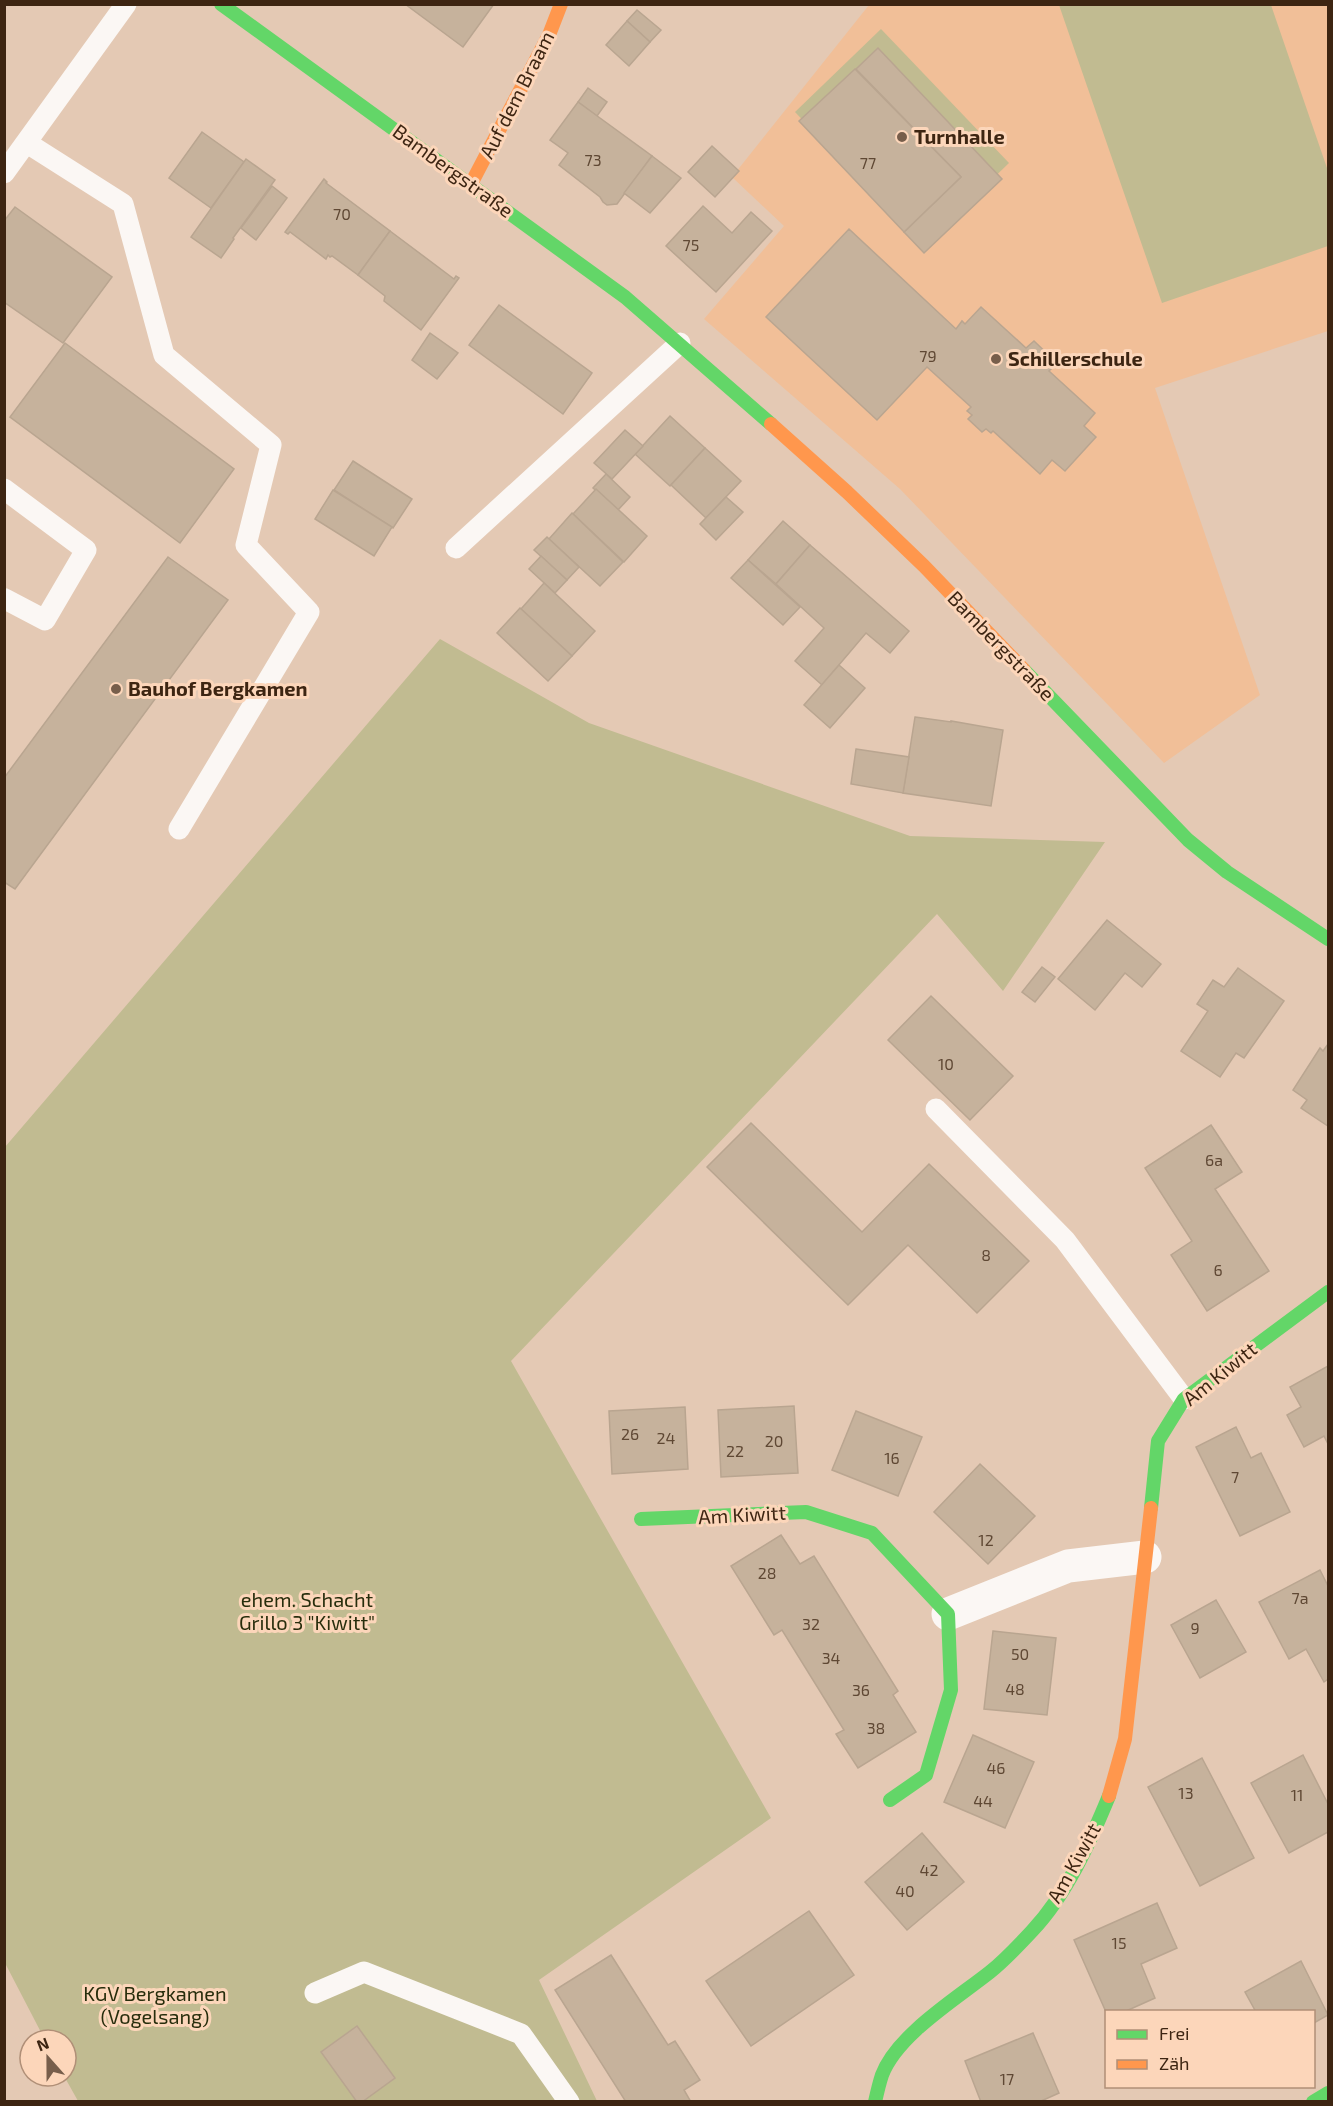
<svg xmlns="http://www.w3.org/2000/svg" width="1333" height="2106" viewBox="0 0 1333 2106" font-family="'Exo 2',sans-serif">
	<style>
		.built { fill: #f1bf98 }
		.green { fill: #c1bb91 }
		.building { fill: #c6b29c; stroke: #b9a590; stroke-width: 1.5 }
		.lines { fill: none; stroke-linecap: round; stroke-linejoin: round }
		.lane { stroke: #fbf7f4; stroke-width: 21 }
		.street { stroke: #fbf7f4; stroke-width: 33 }
		.fast { stroke: #63d668; stroke-width: 14 }
		.slow { stroke: #ff974d; stroke-width: 14 }
		.poi-dot { fill: #775e4b; stroke: #fcd6ba; stroke-width: 2 }
		.labels { text-anchor: middle; stroke-width: 6; stroke-linejoin: round; paint-order: stroke }
		.number-label { font-size: 16px; fill: #5f4834 }
		.street-label { font-size: 20px; fill: #3d2512; stroke: #fcd6ba }
		.poi-label { font-size: 20px; font-weight: bold; fill: #3d2512; stroke: #fcd6ba; text-anchor: start }
		.park-label { font-size: 20px; fill: #272d0c; stroke: #fcd6ba }
	</style>
	<rect width="100%" height="100%" fill="#e4c9b4"/>
	<path class="built" d="M 869,5 L 1328,5 L 1328,331 L 1155,388 L 1260,695 L 1164,763 L 900,489 L 704,319 L 784,226 L 732,177 Z"/>
	<g class="green">
		<path d="M 1059,5 L 1271,5 L 1328,171 L 1328,246 L 1162,303 Z"/>
		<path d="M 881,29 L 1009,163 L 923,246 L 795,112 Z"/>
		<path d="M 440,639 L 589,723 L 910,836 L 1105,842 L 1003,991 L 937,914 L 511,1361 L 771,1818 L 539,1980 L 597,2101 L 78,2101 L 64,2076 L 66,2076 L 66,2040 L 45,2040 L 5,1963 L 5,1147 Z"/>
	</g>
	<g class="building">
		<path d="M 405,4 L 494,4 L 463,47 Z"/>
		<path d="M 637,10 L 661,30 L 650,42 L 627,21 Z"/>
		<path d="M 627,21 L 650,42 L 629,66 L 606,45 Z"/>
		<path d="M 878,48 L 1002,179 L 924,253 L 904,232 L 961,177 L 856,69 Z"/>
		<path d="M 855,69 L 961,177 L 904,232 L 799,121 Z"/>
		<path d="M 588,88 L 607,102 L 597,116 L 578,102 Z"/>
		<path d="M 578,102 L 652,156 L 617,204 L 607,205 L 603,202 L 600,197 L 559,165 L 568,153 L 550,140 Z"/>
		<path d="M 202,132 L 244,162 L 211,208 L 169,178 Z"/>
		<path d="M 712,146 L 739,171 L 715,197 L 688,172 Z"/>
		<path d="M 652,156 L 681,178 L 650,213 L 624,193 Z"/>
		<path d="M 246,159 L 275,180 L 233,238 L 234,239 L 221,258 L 191,237 Z"/>
		<path d="M 324,179 L 327,182 L 326,183 L 390,231 L 358,275 L 332,256 L 330,257 L 328,255 L 326,259 L 290,232 L 288,234 L 285,232 Z"/>
		<path d="M 272,186 L 287,198 L 256,240 L 241,228 Z"/>
		<path d="M 703,206 L 732,233 L 751,212 L 772,231 L 716,292 L 666,246 Z"/>
		<path d="M 15,207 L 112,277 L 63,343 L 4,302 L 4,221 Z"/>
		<path d="M 849,229 L 956,329 L 962,321 L 965,324 L 981,307 L 1026,348 L 1034,341 L 1057,363 L 1049,371 L 1095,413 L 1084,426 L 1096,437 L 1065,471 L 1052,460 L 1040,474 L 993,431 L 991,433 L 986,429 L 982,432 L 968,419 L 972,415 L 967,411 L 971,407 L 927,367 L 877,420 L 766,317 Z"/>
		<path d="M 390,231 L 454,279 L 456,276 L 459,278 L 421,330 L 384,301 L 385,296 L 358,275 Z"/>
		<path d="M 499,305 L 592,373 L 563,414 L 469,345 Z"/>
		<path d="M 430,333 L 458,353 L 437,379 L 412,360 Z"/>
		<path d="M 65,343 L 234,469 L 180,543 L 10,417 Z"/>
		<path d="M 670,416 L 705,448 L 670,486 L 635,454 Z"/>
		<path d="M 625,430 L 643,446 L 612,479 L 594,463 Z"/>
		<path d="M 705,448 L 741,481 L 706,518 L 671,485 Z"/>
		<path d="M 353,461 L 412,499 L 393,528 L 334,490 Z"/>
		<path d="M 606,474 L 630,497 L 618,510 L 593,488 Z"/>
		<path d="M 596,489 L 647,536 L 624,562 L 573,514 Z"/>
		<path d="M 333,490 L 392,527 L 374,556 L 315,519 Z"/>
		<path d="M 726,497 L 743,512 L 716,540 L 700,524 Z"/>
		<path d="M 572,513 L 623,562 L 600,586 L 549,539 Z"/>
		<path d="M 783,521 L 810,545 L 776,584 L 748,560 Z"/>
		<path d="M 547,537 L 579,567 L 567,580 L 534,550 Z"/>
		<path d="M 810,545 L 909,631 L 890,653 L 866,633 L 822,685 L 795,661 L 824,628 L 776,584 Z"/>
		<path d="M 541,556 L 567,580 L 555,593 L 529,569 Z"/>
		<path d="M 168,557 L 228,600 L 15,889 L 4,882 L 4,778 Z"/>
		<path d="M 748,560 L 800,607 L 783,625 L 731,578 Z"/>
		<path d="M 544,583 L 595,631 L 572,656 L 521,609 Z"/>
		<path d="M 520,608 L 572,656 L 548,681 L 497,633 Z"/>
		<path d="M 839,665 L 865,688 L 830,728 L 804,705 Z"/>
		<path d="M 915,717 L 951,722 L 951,721 L 1003,730 L 991,806 L 903,793 Z"/>
		<path d="M 856,749 L 909,757 L 903,793 L 851,784 Z"/>
		<path d="M 1107,920 L 1161,964 L 1142,987 L 1125,973 L 1095,1010 L 1058,979 Z"/>
		<path d="M 1042,967 L 1055,977 L 1035,1002 L 1022,992 Z"/>
		<path d="M 1238,968 L 1284,1001 L 1244,1058 L 1236,1053 L 1220,1077 L 1181,1051 L 1208,1011 L 1197,1004 L 1213,980 L 1224,987 Z"/>
		<path d="M 931,996 L 1013,1076 L 970,1120 L 888,1040 Z"/>
		<path d="M 1328,1044 L 1328,1126 L 1301,1108 L 1307,1100 L 1293,1090 L 1320,1048 L 1323,1051 Z"/>
		<path d="M 751,1123 L 862,1232 L 929,1164 L 1029,1261 L 977,1313 L 908,1245 L 848,1305 L 707,1167 Z"/>
		<path d="M 1211,1125 L 1242,1172 L 1215,1189 L 1269,1271 L 1207,1311 L 1171,1255 L 1192,1241 L 1145,1168 Z"/>
		<path d="M 1328,1366 L 1328,1444 L 1324,1436 L 1304,1447 L 1287,1415 L 1301,1407 L 1290,1387 Z"/>
		<path d="M 794,1406 L 798,1473 L 721,1477 L 718,1410 Z"/>
		<path d="M 685,1407 L 688,1469 L 612,1474 L 609,1411 Z"/>
		<path d="M 856,1411 L 922,1437 L 898,1496 L 832,1470 Z"/>
		<path d="M 1236,1427 L 1251,1458 L 1261,1453 L 1290,1512 L 1240,1536 L 1196,1447 Z"/>
		<path d="M 980,1464 L 1035,1516 L 988,1564 L 934,1512 Z"/>
		<path d="M 781,1535 L 800,1564 L 814,1556 L 898,1691 L 893,1695 L 916,1732 L 858,1768 L 836,1734 L 844,1730 L 782,1630 L 774,1635 L 731,1566 Z"/>
		<path d="M 1320,1570 L 1328,1586 L 1328,1679 L 1324,1682 L 1306,1649 L 1289,1659 L 1259,1602 Z"/>
		<path d="M 1216,1600 L 1246,1652 L 1200,1678 L 1171,1625 Z"/>
		<path d="M 993,1631 L 1056,1638 L 1047,1715 L 984,1709 Z"/>
		<path d="M 973,1735 L 1034,1762 L 1005,1828 L 944,1802 Z"/>
		<path d="M 1303,1755 L 1328,1804 L 1328,1832 L 1289,1853 L 1251,1783 Z"/>
		<path d="M 1202,1758 L 1254,1858 L 1200,1886 L 1148,1787 Z"/>
		<path d="M 922,1833 L 964,1882 L 907,1930 L 865,1882 Z"/>
		<path d="M 1157,1903 L 1177,1948 L 1141,1964 L 1155,1998 L 1124,2012 L 1106,2012 L 1074,1940 Z"/>
		<path d="M 809,1911 L 854,1975 L 751,2046 L 706,1981 Z"/>
		<path d="M 611,1955 L 668,2045 L 675,2041 L 700,2080 L 684,2090 L 691,2102 L 626,2102 L 555,1990 Z"/>
		<path d="M 1301,1961 L 1328,2015 L 1314,2023 L 1314,2012 L 1256,2012 L 1245,1992 Z"/>
		<path d="M 357,2026 L 395,2078 L 362,2102 L 357,2102 L 321,2052 Z"/>
		<path d="M 1033,2033 L 1059,2093 L 1039,2102 L 981,2102 L 965,2061 Z"/>
	</g>
	<g class="lines">
		<g class="lane">
			<path d="M 27,143 L 123,204 L 164,355 L 271,445 L 246,545 L 309,612 L 179,829"/>
			<path d="M 4,173 L 126,4"/>
			<path d="M 4,489 L 86,550 L 45,620 L 5,599 L 4,600"/>
			<path d="M 456,548 L 680,343"/>
			<path d="M 936,1109 L 1065,1240 L 1184,1399"/>
			<path d="M 315,1993 L 364,1972 L 521,2034 L 569,2102"/>
		</g>
		<path class="street" d="M 948,1614 L 1068,1566 L 1145,1557"/>
		<g class="fast">
			<path d="M 221,4 L 625,297 L 771,424"/>
			<path d="M 1024,670 L 1188,840 L 1227,872 L 1328,939"/>
			<path d="M 1151,1508 L 1158,1441 L 1184,1399 L 1328,1292"/>
			<path d="M 641,1519 L 806,1512 L 872,1533 L 948,1614 L 951,1690 L 926,1775 L 890,1800"/>
			<path d="M 875,2102 C 877,2093 879,2084 882,2075 C 897,2035 956,1999 990,1972 C 1005,1960 1019,1945 1032,1931 C 1067,1894 1090,1842 1109,1796"/>
			<path d="M 1313,2102 L 1328,2093"/>
		</g>
		<g class="slow">
			<path d="M 471,184 L 549,35 L 561,4"/>
			<path d="M 771,424 L 847,492 L 924,566 L 1024,670"/>
			<path d="M 1109,1796 L 1125,1739 L 1151,1508"/>
		</g>
	</g>
	<g class="poi-dot">
		<circle cx="902" cy="137" r="6"/>
		<circle cx="996" cy="359" r="6"/>
		<circle cx="116" cy="689" r="6"/>
	</g>
	<g class="labels">
		<g class="number-label">
			<text x="593" y="166">73</text>
			<text x="868" y="169">77</text>
			<text x="342" y="220">70</text>
			<text x="691" y="251">75</text>
			<text x="928" y="362">79</text>
			<text x="946" y="1070">10</text>
			<text x="1214" y="1166">6a</text>
			<text x="986" y="1261">8</text>
			<text x="1218" y="1276">6</text>
			<text x="630" y="1440">26</text>
			<text x="666" y="1444">24</text>
			<text x="774" y="1447">20</text>
			<text x="735" y="1457">22</text>
			<text x="892" y="1464">16</text>
			<text x="1235" y="1483">7</text>
			<text x="986" y="1546">12</text>
			<text x="767" y="1579">28</text>
			<text x="1300" y="1604">7a</text>
			<text x="811" y="1630">32</text>
			<text x="1195" y="1634">9</text>
			<text x="1020" y="1660">50</text>
			<text x="831" y="1664">34</text>
			<text x="1015" y="1695">48</text>
			<text x="861" y="1696">36</text>
			<text x="876" y="1734">38</text>
			<text x="996" y="1774">46</text>
			<text x="1186" y="1799">13</text>
			<text x="1297" y="1801">11</text>
			<text x="983" y="1807">44</text>
			<text x="929" y="1876">42</text>
			<text x="905" y="1897">40</text>
			<text x="1119" y="1949">15</text>
			<text x="1007" y="2085">17</text>
		</g>
		<g class="street-label">
			<text transform="translate(517 95) rotate(-63)" y="7">Auf dem Braam</text>
			<text transform="translate(453 171) rotate(36)" y="7">Bambergstraße</text>
			<text transform="translate(1001 646) rotate(46)" y="7">Bambergstraße</text>
			<text transform="translate(1220 1374) rotate(-39)" y="7">Am Kiwitt</text>
			<text transform="translate(742 1515) rotate(-3)" y="7">Am Kiwitt</text>
			<text transform="translate(1074 1863) rotate(-61)" y="7">Am Kiwitt</text>
		</g>
		<g class="poi-label">
			<text x="914" y="144">Turnhalle</text>
			<text x="1008" y="366">Schillerschule</text>
			<text x="128" y="696">Bauhof Bergkamen</text>
		</g>
		<g class="park-label">
			<text x="307" y="1607">ehem. Schacht<tspan x="307" dy="23">Grillo 3 "Kiwitt"</tspan></text>
			<text x="155" y="2001">KGV Bergkamen<tspan x="155" dy="23">(Vogelsang)</tspan></text>
		</g>
	</g>
	<rect width="1333" height="2106" fill="none" stroke="#3d2512" stroke-width="12"/>
	<rect x="1105" y="2010" width="210" height="78" fill="#fcd6ba" stroke="#b08f77" stroke-width="1.5"/>
	<rect x="1117" y="2030" width="30" height="9" fill="#63d668" stroke="#b08f77" stroke-width="1.5"/>
	<text x="1159" y="2040" font-size="18" fill="#3d2512">Frei</text>
	<rect x="1117" y="2060" width="30" height="9" fill="#ff974d" stroke="#b08f77" stroke-width="1.5"/>
	<text x="1159" y="2070" font-size="18" fill="#3d2512">Zäh</text>
	<g transform="translate(48 2058) rotate(339)"><circle r="28" fill="#fcd6ba" stroke="#b08f77" stroke-width="1.5"/>
	<path d="M0-4.5L10 22L0 15L-10 22Z" fill="#775e4b"/>
	<text y="-9" font-size="16" font-weight="bold" text-anchor="middle" fill="#3d2512">N</text>
	</g>
</svg>
